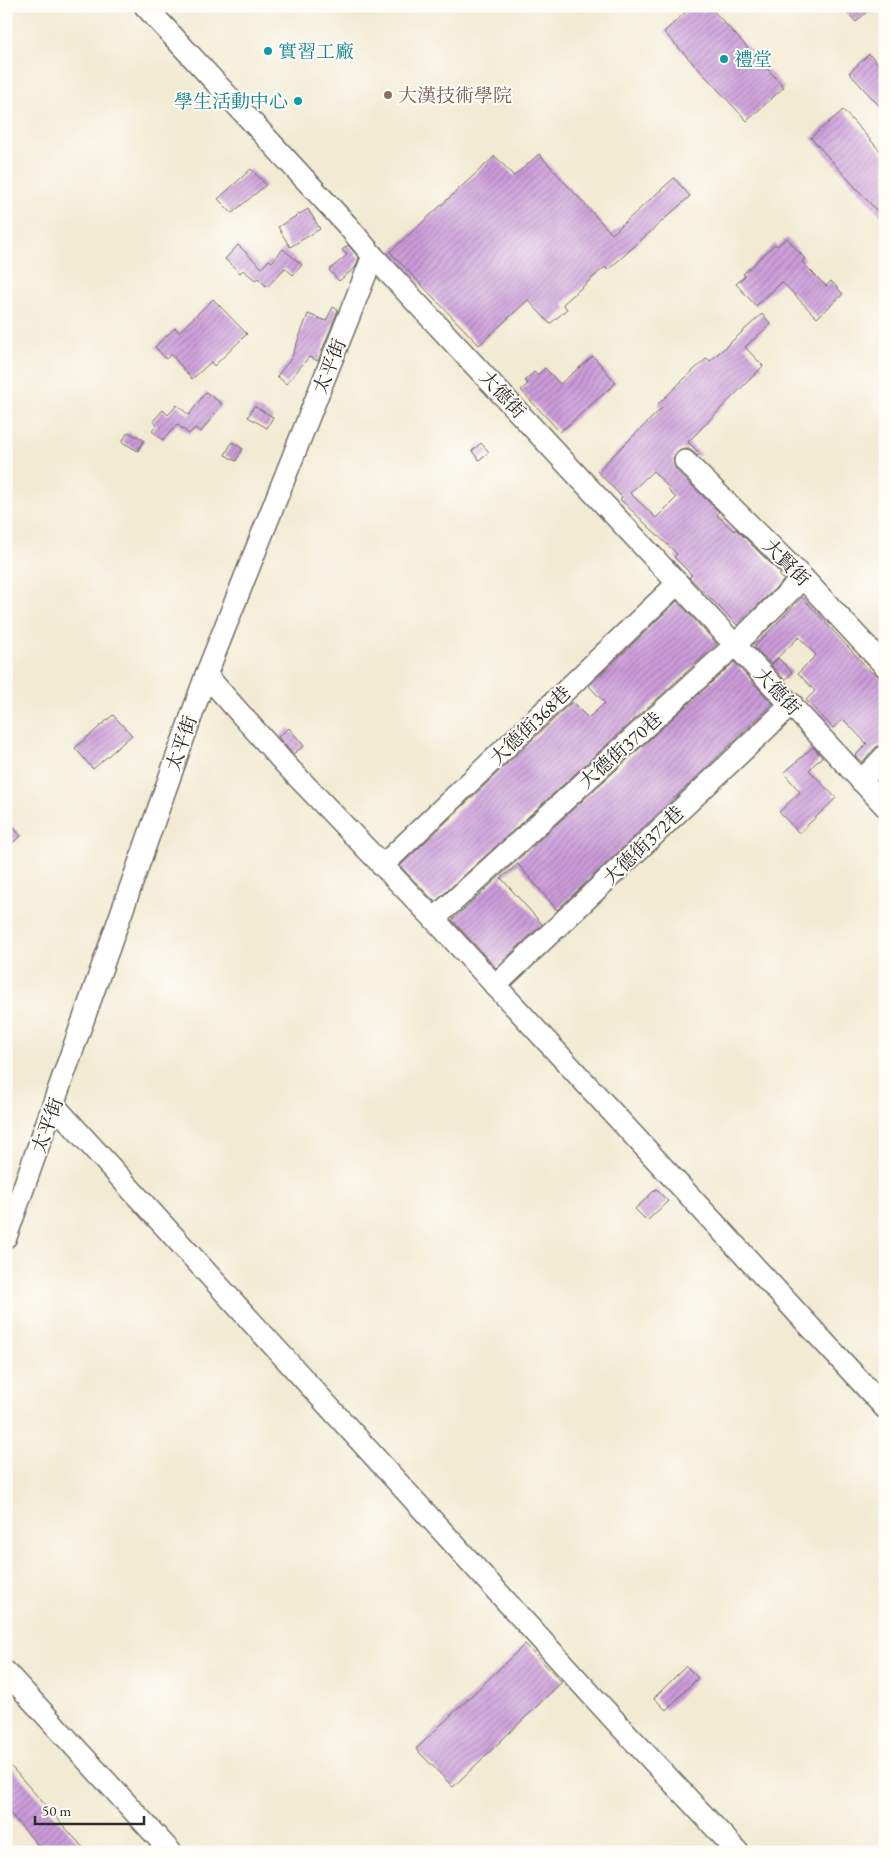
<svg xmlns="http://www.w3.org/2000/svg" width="891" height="1858" viewBox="0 0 891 1858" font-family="'EB Garamond','Noto Serif TC',serif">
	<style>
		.building { fill: url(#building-hatch); fill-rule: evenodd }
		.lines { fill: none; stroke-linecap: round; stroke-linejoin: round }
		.minor-casing { stroke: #716e65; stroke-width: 24 }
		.minor { stroke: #fff; stroke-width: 21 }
		.culture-dot { fill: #0f9aa8; stroke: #fdfcf7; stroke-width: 2 }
		.education-dot { fill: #8d6e63; stroke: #fdfcf7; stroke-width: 2 }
		.labels { text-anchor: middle; stroke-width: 4; stroke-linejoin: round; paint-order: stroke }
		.culture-label { font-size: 19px; fill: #0d838f; stroke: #fdfcf7; text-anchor: start }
		.education-label { font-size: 19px; fill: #785e54; stroke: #fdfcf7; text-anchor: start }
		.street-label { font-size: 19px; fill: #2b2b2b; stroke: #fdfcf7 }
	</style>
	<defs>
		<pattern id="building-hatch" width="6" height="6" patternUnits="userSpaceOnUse" patternTransform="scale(1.25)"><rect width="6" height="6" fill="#cb9bd9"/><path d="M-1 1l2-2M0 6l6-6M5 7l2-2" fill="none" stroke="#a57fb0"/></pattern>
	</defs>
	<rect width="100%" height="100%" fill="#fdfcf7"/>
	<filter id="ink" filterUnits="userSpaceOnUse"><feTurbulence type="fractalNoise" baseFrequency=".02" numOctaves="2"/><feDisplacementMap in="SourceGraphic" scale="10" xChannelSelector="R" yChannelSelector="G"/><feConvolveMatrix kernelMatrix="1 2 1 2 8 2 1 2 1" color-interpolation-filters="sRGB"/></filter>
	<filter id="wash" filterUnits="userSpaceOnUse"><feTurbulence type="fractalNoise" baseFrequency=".0096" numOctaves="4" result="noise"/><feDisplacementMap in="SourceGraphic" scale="20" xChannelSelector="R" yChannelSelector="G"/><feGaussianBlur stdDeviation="1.12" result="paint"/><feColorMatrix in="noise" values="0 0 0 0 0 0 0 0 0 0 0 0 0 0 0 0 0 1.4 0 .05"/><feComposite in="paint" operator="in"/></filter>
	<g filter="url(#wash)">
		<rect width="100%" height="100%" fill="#f2ead2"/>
		<g id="blocks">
			<g class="building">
				<path d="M 692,6 L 709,6 L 784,87 L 747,121 L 664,32 Z"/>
				<path d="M 841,6 L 873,6 L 856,22 Z"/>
				<path d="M 869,54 L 885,71 L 885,112 L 849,73 Z"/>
				<path d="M 843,110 L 885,156 L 885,220 L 811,138 Z"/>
				<path d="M 539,154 L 612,234 L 674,178 L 690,196 L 608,270 L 605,267 L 563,304 L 567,309 L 550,324 L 528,300 L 479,345 L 390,252 L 495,156 L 514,176 Z"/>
				<path d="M 251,169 L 266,185 L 232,213 L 218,199 Z"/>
				<path d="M 308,209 L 320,229 L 290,247 L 278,227 Z"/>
				<path d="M 787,238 L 805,259 L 802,262 L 826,286 L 831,281 L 843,294 L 817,318 L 782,282 L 756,306 L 736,284 L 745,276 L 743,274 L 775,244 L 777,246 Z"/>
				<path d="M 238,245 L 262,268 L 269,260 L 272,262 L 283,249 L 302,265 L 293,275 L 285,268 L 267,287 L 258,278 L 255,280 L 243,270 L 240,273 L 225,259 Z"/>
				<path d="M 348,245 L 359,258 L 355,268 L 339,281 L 329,270 L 347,255 L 342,250 Z"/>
				<path d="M 213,299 L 247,334 L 214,366 L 211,362 L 192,379 L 171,354 L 166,359 L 155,347 L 175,328 L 179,332 Z"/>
				<path d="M 333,307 L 338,310 L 318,361 L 309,357 L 286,384 L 277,376 L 291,359 L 308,314 L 326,321 Z"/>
				<path d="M 762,314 L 771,324 L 745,347 L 763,366 L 688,442 L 700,454 L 698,456 L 689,449 L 682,449 L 676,453 L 673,458 L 676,470 L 719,512 L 717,515 L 734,531 L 736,529 L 781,574 L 779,575 L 784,580 L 737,625 L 689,577 L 692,575 L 674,557 L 677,554 L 620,499 L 622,497 L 597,471 L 662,408 L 658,404 L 685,378 L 707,358 L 710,361 ZM 653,471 L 670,489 L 668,490 L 676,498 L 656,518 L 630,493 Z"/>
				<path d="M 593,356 L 616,383 L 560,432 L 521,390 L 528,384 L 525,380 L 534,372 L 537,375 L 545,368 L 560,384 Z"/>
				<path d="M 206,392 L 222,404 L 201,432 L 195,428 L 189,434 L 177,424 L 163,440 L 152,431 L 157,425 L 153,421 L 163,410 L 168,415 L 177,405 L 189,415 Z"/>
				<path d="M 254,406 L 273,417 L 267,428 L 248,417 Z"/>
				<path d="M 128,432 L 144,440 L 138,451 L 122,442 Z"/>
				<path d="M 232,442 L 243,449 L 236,461 L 225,455 Z"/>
				<path d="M 481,443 L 489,452 L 479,460 L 472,451 Z"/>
				<path d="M 802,597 L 872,673 L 873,672 L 885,681 L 885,744 L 876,747 L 862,762 L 855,756 L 867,744 L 843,719 L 833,728 L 806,700 L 815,691 L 798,673 L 816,655 L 799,637 L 771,664 L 754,647 Z"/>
				<path d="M 677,601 L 717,644 L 435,902 L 400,866 L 572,702 L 588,718 L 605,703 L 589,686 Z"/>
				<path d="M 778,658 L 792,672 L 785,680 L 771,665 Z"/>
				<path d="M 734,662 L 773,704 L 557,910 L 518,864 L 501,878 L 542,924 L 496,968 L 452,920 Z"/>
				<path d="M 113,715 L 132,735 L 93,769 L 75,748 Z"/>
				<path d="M 289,728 L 304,746 L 293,754 L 278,737 Z"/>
				<path d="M 813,747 L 822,757 L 809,770 L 836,798 L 799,833 L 779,812 L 800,792 L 784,773 Z"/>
				<path d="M 6,819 L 21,836 L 6,848 Z"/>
				<path d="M 656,1189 L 668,1201 L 647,1221 L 635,1209 Z"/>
				<path d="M 525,1644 L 562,1682 L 453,1787 L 416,1749 Z"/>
				<path d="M 686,1666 L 698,1678 L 666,1710 L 654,1698 Z"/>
				<path d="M 6,1761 L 87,1852 L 44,1852 L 6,1809 Z"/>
			</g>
		</g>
	</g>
	<g filter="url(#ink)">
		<use href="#blocks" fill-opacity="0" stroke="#716e65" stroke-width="1"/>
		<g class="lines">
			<defs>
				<g id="minor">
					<path d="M 145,6 L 347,225 L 373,256 L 885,806"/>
					<path d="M 685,461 L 803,578 L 885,666"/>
					<path d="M 206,675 L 286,765 L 434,919 L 885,1408"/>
					<path d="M 861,781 L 885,756"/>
					<path d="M 382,866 L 678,583"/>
					<path d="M 434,919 L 735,645 L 803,578"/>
					<path d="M 495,986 L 792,704"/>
					<path d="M 54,1105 L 617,1723 L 738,1852"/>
					<path d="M 6,1237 L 206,675 L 373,256"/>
					<path d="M 6,1672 L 171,1852"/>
				</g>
			</defs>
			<use href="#minor" class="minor-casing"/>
			<use href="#minor" class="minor"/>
		</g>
	</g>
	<g class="culture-dot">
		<circle cx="268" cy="51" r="5"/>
		<circle cx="724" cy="59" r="5"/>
		<circle cx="298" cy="101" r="5"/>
	</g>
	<circle class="education-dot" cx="388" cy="95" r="5"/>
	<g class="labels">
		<g class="culture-label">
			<text x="278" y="58">實習工廠</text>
			<text x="734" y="66">禮堂</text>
			<text x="288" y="108" text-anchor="end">學生活動中心</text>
		</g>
		<g class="education-label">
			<text x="398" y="102">大漢技術學院</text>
		</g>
		<g class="street-label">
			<text transform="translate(329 366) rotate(-68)" y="7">太平街</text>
			<text transform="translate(503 394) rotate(47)" y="7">大德街</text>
			<text transform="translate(787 562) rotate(45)" y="7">大賢街</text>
			<text transform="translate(778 691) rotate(47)" y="7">大德街</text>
			<text transform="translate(530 725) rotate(-44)" y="7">大德街368巷</text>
			<text transform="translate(181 743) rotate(-71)" y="7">太平街</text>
			<text transform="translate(620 750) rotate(-42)" y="7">大德街370巷</text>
			<text transform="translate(643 845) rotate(-44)" y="7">大德街372巷</text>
			<text transform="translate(47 1125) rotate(-70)" y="7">太平街</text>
		</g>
	</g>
	<rect width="891" height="1858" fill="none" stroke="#fdfcf7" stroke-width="25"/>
	<path d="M35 1816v8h109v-8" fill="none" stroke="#2b2b2b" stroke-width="2.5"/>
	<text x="42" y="1816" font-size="15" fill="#2b2b2b" stroke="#fdfcf7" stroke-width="4" paint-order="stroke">50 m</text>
</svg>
